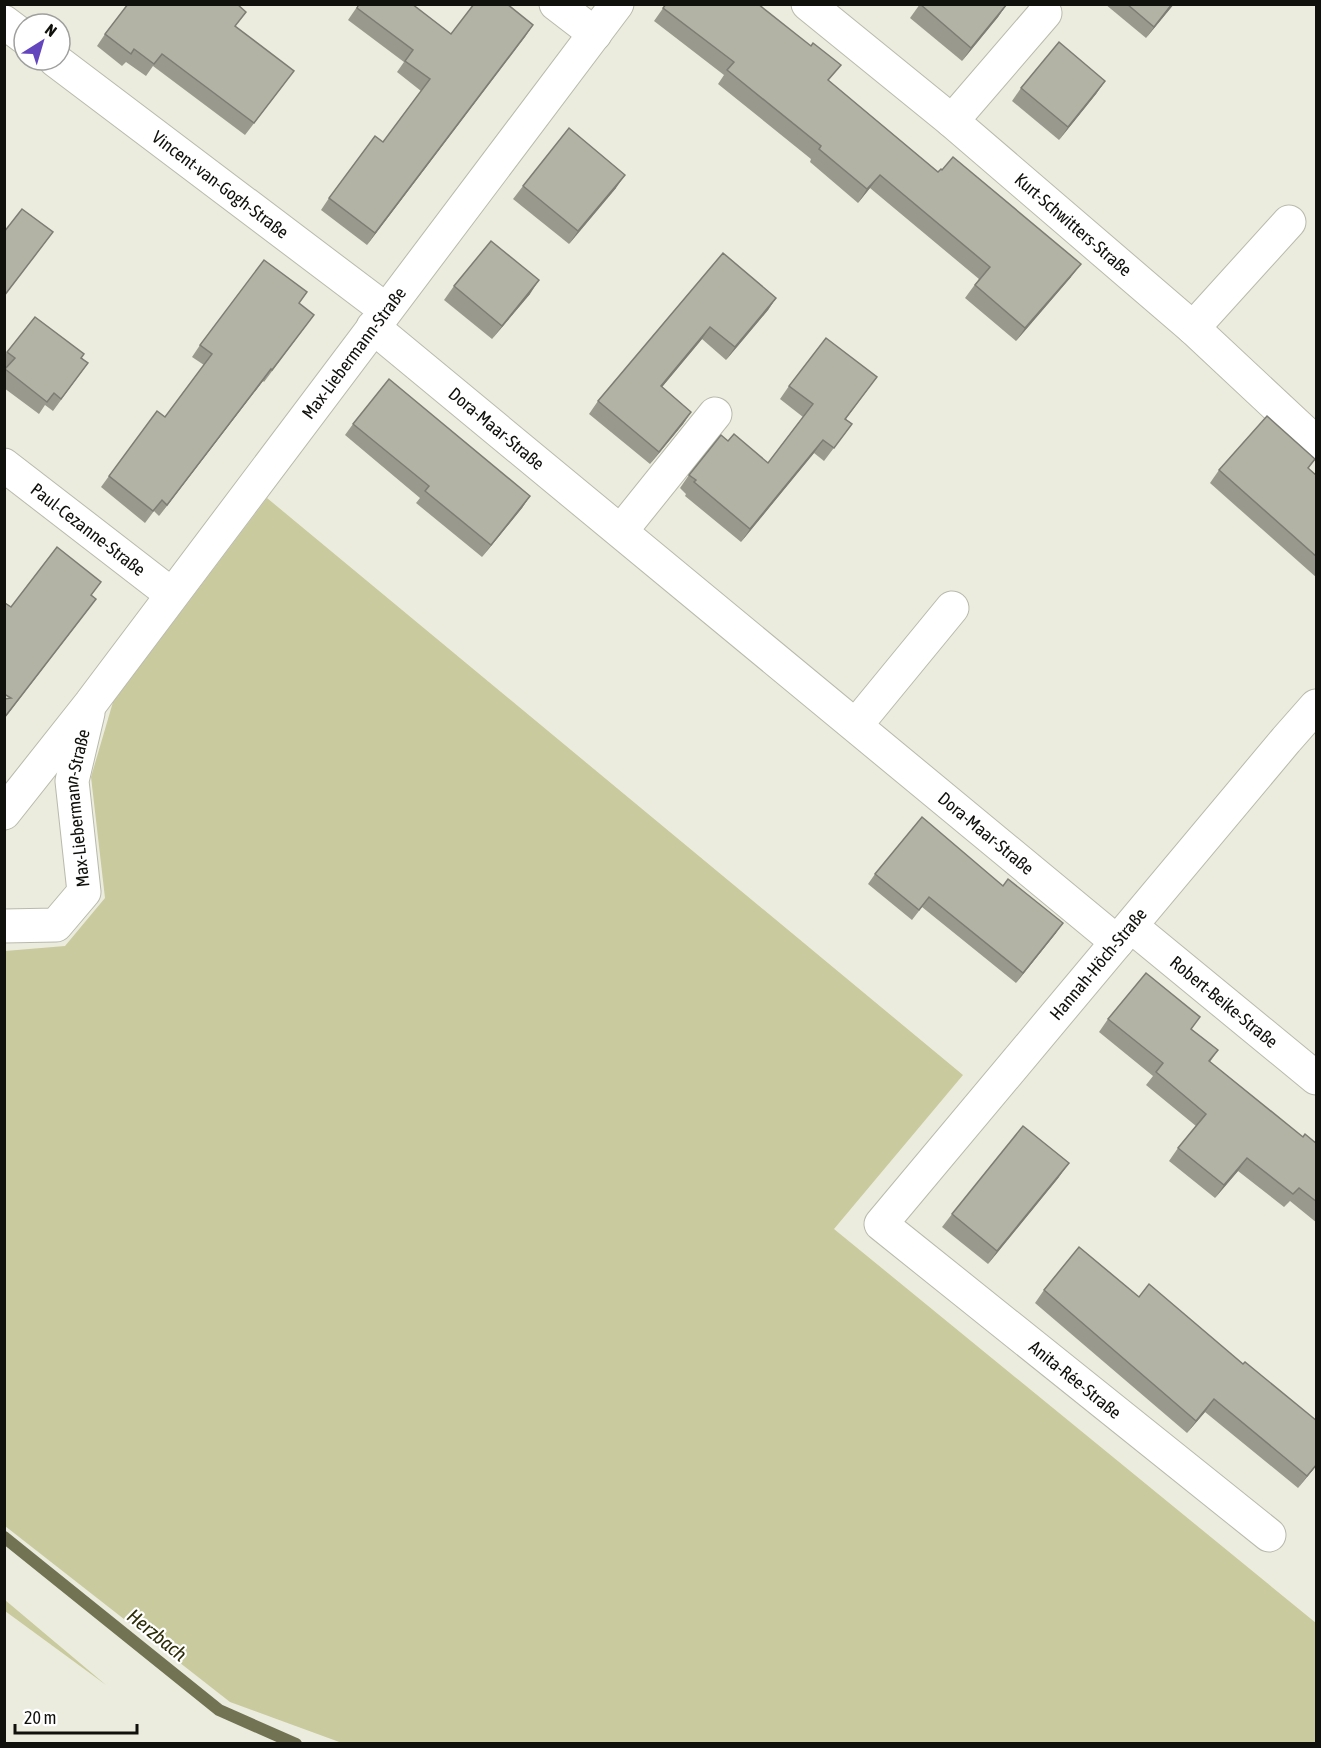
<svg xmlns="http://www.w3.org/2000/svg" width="1321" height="1748" viewBox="0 0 1321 1748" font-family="'Asap Condensed',sans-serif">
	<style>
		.green { fill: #c9ca9d }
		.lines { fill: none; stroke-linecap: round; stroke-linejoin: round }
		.stream { stroke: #727353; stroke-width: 12 }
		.street-casing { stroke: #b9baac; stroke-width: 35 }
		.street { stroke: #fff; stroke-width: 33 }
		.wall { fill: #99998e }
		.shaded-wall { fill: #7d7d74 }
		.building { fill: #b2b2a5; stroke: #7d7d74; stroke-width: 1.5 }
		.labels { text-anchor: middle; stroke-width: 4.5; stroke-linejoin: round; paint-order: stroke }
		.street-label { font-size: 18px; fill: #10110c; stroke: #fff }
		.water-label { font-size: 20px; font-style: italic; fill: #2b2b06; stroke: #fff }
	</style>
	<rect width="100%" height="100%" fill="#ececde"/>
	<g class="green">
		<path d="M 267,498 L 963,1075 L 834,1229 L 1316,1623 L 1316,1743 L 342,1743 L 230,1702 L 5,1526 L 5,951 L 65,946 L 105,898 L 91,777 L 113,702 Z"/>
		<path d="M 5,1600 L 106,1685 L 5,1611 Z"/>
	</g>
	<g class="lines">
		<path class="stream" d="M 4,1537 L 219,1710 L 296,1744"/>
		<defs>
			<g id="street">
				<path d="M 556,4 L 595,34"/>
				<path id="s1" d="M 808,4 L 952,121 L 1193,328 L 1316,443"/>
				<path d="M 4,22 L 24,37"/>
				<path id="s2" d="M 55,60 L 386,310"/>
				<path d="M 952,121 L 1045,13"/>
				<path id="s3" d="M 373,327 L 1117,942"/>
				<path d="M 1193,328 L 1289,222"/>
				<path id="s4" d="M 4,465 L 171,594"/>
				<path d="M 621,531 L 715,414"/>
				<path d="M 856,725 L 952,608"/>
				<path id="s5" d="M 4,813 L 91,703 L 617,4"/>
				<path id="s6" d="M 4,926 L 56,925 L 84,892 L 72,781 L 88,713"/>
				<path id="s7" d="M 1131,926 L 1316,1078"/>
				<path id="s8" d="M 1269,1535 L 881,1224 L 1286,740 L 1316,706"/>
			</g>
		</defs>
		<use href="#street" class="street-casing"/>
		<use href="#street" class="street"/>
	</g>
	<g class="wall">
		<path d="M 359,4 L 451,34 L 533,25 L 367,245 L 321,210 L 329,198 L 383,142 L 421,91 L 397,72 L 404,62 L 348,20 Z"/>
		<path d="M 666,4 L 829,81 L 938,172 L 1071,277 L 1016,341 L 965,298 L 979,279 L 870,188 L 858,203 L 810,162 L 811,159 L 718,84 L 724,75 L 654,21 Z"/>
		<path d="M 920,4 L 1007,4 L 998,17 L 962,61 L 910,18 Z"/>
		<path d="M 1105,4 L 1174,4 L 1146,38 Z"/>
		<path d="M 236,27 L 285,83 L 245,135 L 153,66 L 146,76 L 126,62 L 122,66 L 97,46 L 105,34 Z"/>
		<path d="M 1105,81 L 1096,94 L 1059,140 L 1012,101 L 1021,88 Z"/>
		<path d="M 523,186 L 616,188 L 569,244 L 513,199 Z"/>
		<path d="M 723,253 L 776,298 L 768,310 L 726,360 L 702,339 L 662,387 L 691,412 L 683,424 L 650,464 L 589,414 L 598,401 Z"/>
		<path d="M 454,286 L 530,294 L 492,339 L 444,300 Z"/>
		<path d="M 299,304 L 314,315 L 264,382 L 263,381 L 159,516 L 154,511 L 145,523 L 101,487 L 109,476 L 165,417 L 204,365 L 192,357 L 200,345 Z"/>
		<path d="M 35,317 L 88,363 L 53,411 L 45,405 L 39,414 L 4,388 L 4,371 L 5,370 L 4,369 L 4,356 Z"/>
		<path d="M 877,377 L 846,419 L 852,424 L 824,461 L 814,453 L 741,542 L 685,496 L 686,494 L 680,488 L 689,475 L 728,441 L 768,463 L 803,417 L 780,399 L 789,386 Z"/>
		<path d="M 353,424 L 530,496 L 522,508 L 482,557 L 416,503 L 420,498 L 345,435 Z"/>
		<path d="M 1309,469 L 1317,476 L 1317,578 L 1210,483 L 1219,470 Z"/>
		<path d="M 875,874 L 1056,933 L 1016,983 L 922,907 L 912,920 L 868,884 Z"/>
		<path d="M 1108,1019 L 1191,1029 L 1218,1050 L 1210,1062 L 1303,1137 L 1317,1144 L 1317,1223 L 1290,1201 L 1284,1207 L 1238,1171 L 1215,1198 L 1169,1161 L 1178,1148 L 1196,1126 L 1146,1085 L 1153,1076 L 1099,1032 Z"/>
		<path d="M 1059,1177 L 988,1264 L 942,1227 L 952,1214 Z"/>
		<path d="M 1044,1290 L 1139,1297 L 1317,1421 L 1317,1468 L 1315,1467 L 1298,1488 L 1205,1412 L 1187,1433 L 1035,1303 Z"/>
	</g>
	<g class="shaded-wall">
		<path d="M 1007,4 L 998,17 L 962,61 L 971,48 Z"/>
		<path d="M 1172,4 L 1174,4 L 1146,38 L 1154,27 Z"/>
		<path d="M 533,25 L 525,37 L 367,245 L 375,233 Z"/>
		<path d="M 1105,81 L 1096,94 L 1059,140 L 1068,127 Z"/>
		<path d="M 625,175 L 616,188 L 569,244 L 578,231 Z"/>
		<path d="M 880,175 L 870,188 L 858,203 L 867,189 Z"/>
		<path d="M 1081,264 L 1071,277 L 1016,341 L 1025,328 Z"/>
		<path d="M 539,280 L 530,294 L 492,339 L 502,326 Z"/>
		<path d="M 776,298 L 768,310 L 726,360 L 735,347 Z"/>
		<path d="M 710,327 L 702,339 L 652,399 L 661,386 Z"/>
		<path d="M 271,369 L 263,381 L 159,516 L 167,505 Z"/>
		<path d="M 691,412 L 683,424 L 650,464 L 659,452 Z"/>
		<path d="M 823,440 L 814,453 L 741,542 L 750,529 Z"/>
		<path d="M 530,496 L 522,508 L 482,557 L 491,545 Z"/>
		<path d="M 96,599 L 87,611 L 4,719 L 4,718 Z"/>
		<path d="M 1063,923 L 1056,933 L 1016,983 L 1023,973 Z"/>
		<path d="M 1247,1158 L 1238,1171 L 1215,1198 L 1224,1185 Z"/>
		<path d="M 1069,1163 L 1059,1177 L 988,1264 L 997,1251 Z"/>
		<path d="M 1214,1399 L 1205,1412 L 1187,1433 L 1196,1421 Z"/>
		<path d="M 1317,1464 L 1317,1465 L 1298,1488 L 1307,1476 Z"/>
	</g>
	<g class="building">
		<path d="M 128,4 L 237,4 L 246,12 L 235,26 L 294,71 L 254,123 L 162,54 L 154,64 L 134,49 L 131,54 L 105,34 Z"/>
		<path d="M 359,4 L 412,4 L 451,34 L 474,4 L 507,4 L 533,25 L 375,233 L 329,198 L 375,136 L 383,142 L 430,79 L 405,61 L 413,50 L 357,8 Z"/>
		<path d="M 666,4 L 758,4 L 811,46 L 813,43 L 841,65 L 828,80 L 938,172 L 941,169 L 942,170 L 953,157 L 1081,264 L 1025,328 L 975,285 L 990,267 L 880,175 L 867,189 L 819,149 L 821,146 L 727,70 L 734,62 L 663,8 Z"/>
		<path d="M 920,4 L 1007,4 L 971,48 Z"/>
		<path d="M 1127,4 L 1172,4 L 1154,27 Z"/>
		<path d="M 1059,42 L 1105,81 L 1068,127 L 1021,88 Z"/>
		<path d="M 569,128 L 625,175 L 578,231 L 523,186 Z"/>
		<path d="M 22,209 L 53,232 L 4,296 L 4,232 Z"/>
		<path d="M 491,241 L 539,280 L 502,326 L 454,286 Z"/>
		<path d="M 723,253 L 776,298 L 735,347 L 710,327 L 661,386 L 691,412 L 659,452 L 598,401 Z"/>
		<path d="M 264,260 L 307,292 L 299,303 L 314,315 L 272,370 L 271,369 L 167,505 L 162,500 L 153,511 L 109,476 L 157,411 L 165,417 L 212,354 L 200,345 Z"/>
		<path d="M 35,317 L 84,354 L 81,358 L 88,363 L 61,399 L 54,393 L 47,402 L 5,369 L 15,358 L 7,352 Z"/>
		<path d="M 826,338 L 877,377 L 845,419 L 852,424 L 834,448 L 823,440 L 750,529 L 694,482 L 696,480 L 689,475 L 721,435 L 728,441 L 734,434 L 768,463 L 813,404 L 789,386 Z"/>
		<path d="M 389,379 L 530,496 L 491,545 L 425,491 L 429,486 L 353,424 Z"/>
		<path d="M 1267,416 L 1315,459 L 1308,468 L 1317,476 L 1317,557 L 1219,470 Z"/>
		<path d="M 57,547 L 101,582 L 91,595 L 96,599 L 4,718 L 4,699 L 11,698 L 4,694 L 4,605 L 5,603 L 11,607 Z"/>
		<path d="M 922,817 L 1003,886 L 1008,879 L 1063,923 L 1023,973 L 929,897 L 919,910 L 875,874 Z"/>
		<path d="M 1146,973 L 1200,1017 L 1191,1029 L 1218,1050 L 1209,1061 L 1303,1137 L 1305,1134 L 1317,1144 L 1317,1202 L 1299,1188 L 1293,1194 L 1247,1158 L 1224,1185 L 1178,1148 L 1206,1114 L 1156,1072 L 1163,1063 L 1108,1019 Z"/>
		<path d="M 1023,1126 L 1069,1163 L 997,1251 L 952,1214 Z"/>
		<path d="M 1079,1247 L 1139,1297 L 1149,1284 L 1243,1364 L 1245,1362 L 1317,1421 L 1317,1464 L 1307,1476 L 1214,1399 L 1196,1421 L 1044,1290 Z"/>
	</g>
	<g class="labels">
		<g class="street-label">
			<text dy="6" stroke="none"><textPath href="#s2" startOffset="207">Vincent-van-Gogh-Straße</textPath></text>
			<text dy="6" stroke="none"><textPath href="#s1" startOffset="345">Kurt-Schwitters-Straße</textPath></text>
			<text dy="6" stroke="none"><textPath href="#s5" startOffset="578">Max-Liebermann-Straße</textPath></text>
			<text dy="6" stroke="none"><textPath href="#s3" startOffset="160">Dora-Maar-Straße</textPath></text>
			<text dy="6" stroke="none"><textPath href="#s4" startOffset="106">Paul-Cezanne-Straße</textPath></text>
			<text dy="6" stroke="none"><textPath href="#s6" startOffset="180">Max-Liebermann-Straße</textPath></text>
			<text dy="6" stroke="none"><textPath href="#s3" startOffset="795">Dora-Maar-Straße</textPath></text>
			<text dy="6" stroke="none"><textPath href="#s8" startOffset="836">Hannah-Höch-Straße</textPath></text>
			<text dy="6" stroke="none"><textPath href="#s7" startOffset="120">Robert-Beike-Straße</textPath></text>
			<text transform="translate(1075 1380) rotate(39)" y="6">Anita-Rée-Straße</text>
		</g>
		<g class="water-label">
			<text transform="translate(157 1635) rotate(39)" y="7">Herzbach</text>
		</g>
	</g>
	<rect width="1321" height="1748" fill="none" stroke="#10110c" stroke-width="12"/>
	<g transform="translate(42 42) rotate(37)"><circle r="28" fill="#ffffff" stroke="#9fa09e" stroke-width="1.5"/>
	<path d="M0-4.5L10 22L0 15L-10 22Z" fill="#6345be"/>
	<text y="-9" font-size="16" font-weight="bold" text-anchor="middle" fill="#10110c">N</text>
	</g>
	<path d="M15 1724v9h122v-9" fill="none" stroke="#10110c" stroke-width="3"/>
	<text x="24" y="1724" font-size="18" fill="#10110c" stroke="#ffffff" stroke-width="4.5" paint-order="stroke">20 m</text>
</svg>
